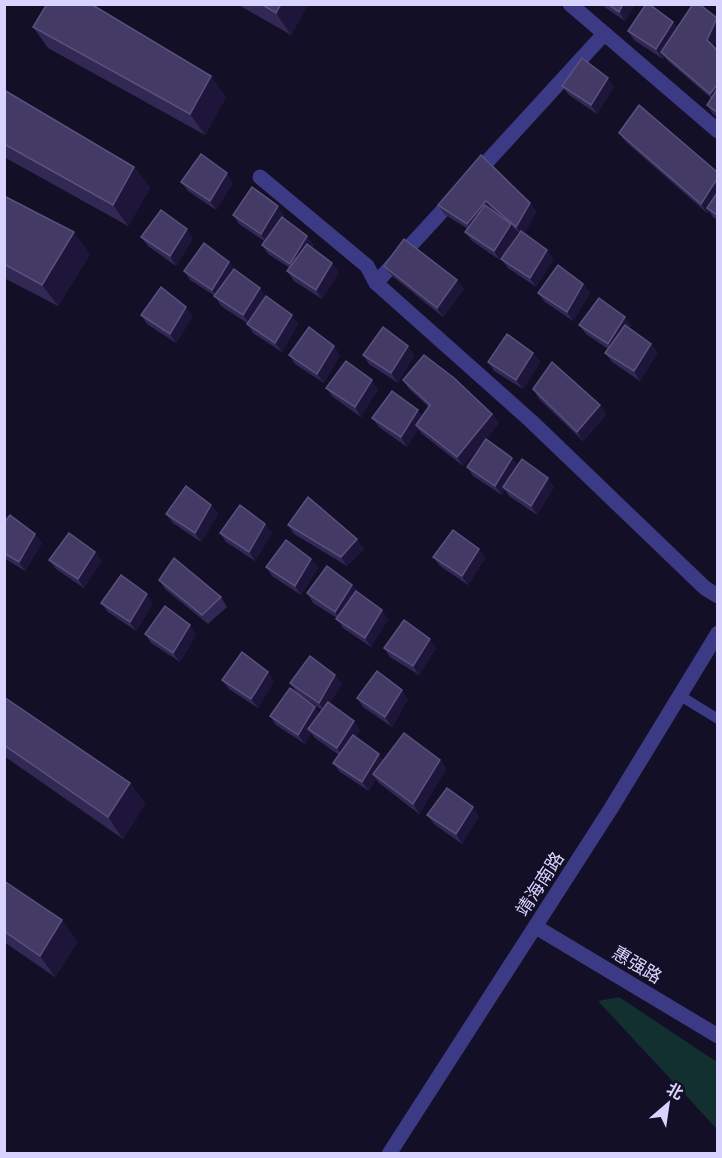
<svg xmlns="http://www.w3.org/2000/svg" width="722" height="1158" viewBox="0 0 722 1158" font-family="'Titillium Web','Noto Sans SC',sans-serif">
	<style>
		.green { fill: #12302f }
		.lines { fill: none; stroke-linecap: round; stroke-linejoin: round }
		.service { stroke: #3d3a85; stroke-width: 10 }
		.minor { stroke: #3d3a85; stroke-width: 15 }
		.tertiary { stroke: #3d3a85; stroke-width: 15 }
		.wall { fill: #312854 }
		.shaded-wall { fill: #1d163a }
		.building { fill: #433a66; stroke: #5a527e; stroke-width: 1.5 }
		.labels { text-anchor: middle; stroke-width: 5; stroke-linejoin: round; paint-order: stroke }
		.street-label { font-size: 18px; fill: #d9d4ff; stroke: #130f26 }
	</style>
	<rect width="100%" height="100%" fill="#130f26"/>
	<path class="green" d="M 619,997 L 717,1062 L 717,1129 L 598,1001 Z"/>
	<g class="lines">
		<path class="service" d="M 679,695 L 718,719"/>
		<g class="minor">
			<path d="M 570,4 L 718,131"/>
			<path d="M 474,176 L 604,34"/>
			<path d="M 260,177 L 367,266 L 376,283 L 531,421 L 705,588 L 718,596"/>
			<path d="M 376,283 L 456,196"/>
			<path d="M 536,927 L 718,1036"/>
		</g>
		<path class="tertiary" d="M 389,1154 L 610,810 L 718,633"/>
	</g>
	<g class="wall">
		<path d="M 237,4 L 308,4 L 291,35 Z"/>
		<path d="M 600,4 L 635,4 L 625,21 Z"/>
		<path d="M 673,22 L 677,28 L 714,47 L 717,50 L 717,117 L 713,114 L 707,105 L 711,98 L 668,61 L 664,56 L 663,59 L 634,40 L 628,31 Z"/>
		<path d="M 33,27 L 226,97 L 205,135 L 48,48 Z"/>
		<path d="M 562,86 L 614,87 L 597,114 L 569,95 Z"/>
		<path d="M 4,90 L 134,167 L 150,188 L 128,226 L 4,157 Z"/>
		<path d="M 619,133 L 717,172 L 717,220 L 713,217 L 709,211 L 707,213 L 626,142 Z"/>
		<path d="M 481,155 L 530,203 L 536,212 L 524,234 L 547,250 L 553,260 L 536,287 L 508,268 L 501,259 L 519,233 L 514,228 L 517,233 L 500,260 L 472,241 L 465,232 L 468,229 L 444,214 L 438,205 Z"/>
		<path d="M 181,182 L 233,183 L 216,210 L 188,191 Z"/>
		<path d="M 4,196 L 90,254 L 58,306 L 4,278 Z"/>
		<path d="M 233,215 L 284,215 L 283,218 L 314,245 L 312,248 L 332,263 L 339,272 L 322,299 L 294,281 L 287,271 L 290,268 L 268,254 L 262,245 L 264,241 L 239,224 Z"/>
		<path d="M 141,237 L 193,238 L 176,266 L 148,246 Z"/>
		<path d="M 229,262 L 234,269 L 298,324 L 282,352 L 253,333 L 247,323 L 221,306 L 215,296 L 190,280 L 184,271 Z"/>
		<path d="M 384,266 L 457,280 L 464,289 L 443,317 L 391,275 Z"/>
		<path d="M 583,284 L 590,293 L 573,321 L 545,302 L 538,293 Z"/>
		<path d="M 141,315 L 193,316 L 176,343 L 147,324 Z"/>
		<path d="M 625,317 L 631,326 L 629,328 L 651,344 L 657,353 L 640,381 L 612,362 L 605,353 L 608,349 L 586,334 L 579,325 Z"/>
		<path d="M 408,346 L 414,355 L 398,383 L 369,364 L 363,355 Z"/>
		<path d="M 533,353 L 540,362 L 523,389 L 494,371 L 488,362 Z"/>
		<path d="M 289,355 L 340,355 L 324,383 L 295,364 Z"/>
		<path d="M 403,380 L 492,414 L 499,423 L 463,466 L 422,434 L 418,429 L 407,447 L 379,427 L 372,418 L 422,416 L 429,407 L 409,389 Z"/>
		<path d="M 326,388 L 378,389 L 361,417 L 333,397 Z"/>
		<path d="M 533,389 L 600,405 L 606,415 L 583,441 L 539,399 Z"/>
		<path d="M 512,458 L 518,466 L 554,487 L 537,515 L 509,496 L 505,490 L 502,495 L 473,476 L 467,467 Z"/>
		<path d="M 211,505 L 218,514 L 201,542 L 173,523 L 166,514 Z"/>
		<path d="M 4,523 L 42,543 L 25,571 L 4,558 Z"/>
		<path d="M 265,524 L 272,533 L 255,561 L 226,542 L 220,533 Z"/>
		<path d="M 288,525 L 364,549 L 347,566 L 294,534 Z"/>
		<path d="M 479,549 L 485,558 L 468,585 L 440,566 L 433,557 Z"/>
		<path d="M 95,552 L 101,561 L 84,588 L 56,569 L 49,560 Z"/>
		<path d="M 311,559 L 318,568 L 301,595 L 272,576 L 266,567 Z"/>
		<path d="M 159,580 L 221,597 L 227,607 L 208,624 L 165,589 Z"/>
		<path d="M 352,585 L 358,592 L 388,619 L 371,647 L 343,628 L 337,618 L 313,603 L 307,593 Z"/>
		<path d="M 101,603 L 153,604 L 136,631 L 108,612 Z"/>
		<path d="M 190,625 L 196,635 L 180,662 L 151,643 L 145,634 Z"/>
		<path d="M 384,648 L 436,648 L 419,675 L 390,657 Z"/>
		<path d="M 335,675 L 342,684 L 330,703 L 360,730 L 356,737 L 383,760 L 440,760 L 446,769 L 419,814 L 379,783 L 376,779 L 369,791 L 340,772 L 333,763 L 339,755 L 315,738 L 311,733 L 305,744 L 276,725 L 270,716 L 315,707 L 319,714 L 322,710 L 297,693 L 290,683 Z"/>
		<path d="M 222,680 L 274,681 L 258,708 L 229,689 Z"/>
		<path d="M 4,697 L 130,783 L 145,804 L 123,839 L 4,756 Z"/>
		<path d="M 357,698 L 408,699 L 392,727 L 363,707 Z"/>
		<path d="M 427,815 L 479,816 L 462,844 L 434,824 Z"/>
		<path d="M 4,881 L 62,920 L 77,942 L 55,977 L 4,942 Z"/>
	</g>
	<g class="shaded-wall">
		<path d="M 281,4 L 308,4 L 291,35 L 276,13 Z"/>
		<path d="M 623,4 L 635,4 L 625,21 L 619,12 Z"/>
		<path d="M 717,19 L 717,41 L 713,49 L 707,40 Z"/>
		<path d="M 673,22 L 680,31 L 661,52 L 664,56 L 663,59 L 656,49 Z"/>
		<path d="M 211,76 L 226,97 L 205,135 L 190,114 Z"/>
		<path d="M 608,78 L 614,87 L 597,114 L 591,105 Z"/>
		<path d="M 717,85 L 717,103 L 710,94 Z"/>
		<path d="M 134,167 L 150,188 L 128,226 L 113,205 Z"/>
		<path d="M 227,173 L 233,183 L 216,210 L 210,201 Z"/>
		<path d="M 717,179 L 717,198 L 707,208 L 709,211 L 707,213 L 701,204 Z"/>
		<path d="M 486,201 L 493,210 L 473,233 L 467,224 Z"/>
		<path d="M 530,203 L 536,212 L 523,236 L 516,227 Z"/>
		<path d="M 278,206 L 284,215 L 267,243 L 261,234 Z"/>
		<path d="M 511,224 L 517,233 L 500,260 L 494,251 Z"/>
		<path d="M 187,229 L 193,238 L 176,266 L 170,256 Z"/>
		<path d="M 74,232 L 90,254 L 58,306 L 42,285 Z"/>
		<path d="M 307,236 L 314,245 L 297,273 L 290,264 Z"/>
		<path d="M 547,250 L 553,260 L 536,287 L 530,278 Z"/>
		<path d="M 229,262 L 235,271 L 219,299 L 212,290 Z"/>
		<path d="M 332,263 L 339,272 L 322,299 L 316,290 Z"/>
		<path d="M 457,280 L 464,289 L 443,317 L 437,308 Z"/>
		<path d="M 583,284 L 590,293 L 573,321 L 567,312 Z"/>
		<path d="M 260,288 L 266,297 L 250,324 L 243,315 Z"/>
		<path d="M 186,307 L 193,316 L 176,343 L 170,334 Z"/>
		<path d="M 292,315 L 298,324 L 282,352 L 275,343 Z"/>
		<path d="M 625,317 L 631,326 L 615,353 L 608,344 Z"/>
		<path d="M 4,342 L 7,346 L 4,351 Z"/>
		<path d="M 651,344 L 657,353 L 640,381 L 634,371 Z"/>
		<path d="M 334,346 L 340,355 L 324,383 L 317,374 Z"/>
		<path d="M 408,346 L 414,355 L 398,383 L 391,373 Z"/>
		<path d="M 533,353 L 540,362 L 523,389 L 516,380 Z"/>
		<path d="M 372,380 L 378,389 L 361,417 L 355,407 Z"/>
		<path d="M 600,405 L 606,415 L 583,441 L 577,432 Z"/>
		<path d="M 418,410 L 424,419 L 416,425 L 418,429 L 407,447 L 401,437 Z"/>
		<path d="M 492,414 L 499,423 L 463,466 L 457,457 Z"/>
		<path d="M 512,458 L 519,467 L 503,487 L 505,490 L 502,495 L 495,486 Z"/>
		<path d="M 548,478 L 554,487 L 537,515 L 531,506 Z"/>
		<path d="M 211,505 L 218,514 L 201,542 L 195,533 Z"/>
		<path d="M 265,524 L 272,533 L 255,561 L 249,552 Z"/>
		<path d="M 35,534 L 42,543 L 25,571 L 19,562 Z"/>
		<path d="M 357,539 L 364,549 L 347,566 L 341,557 Z"/>
		<path d="M 479,549 L 485,558 L 468,585 L 462,576 Z"/>
		<path d="M 95,552 L 101,561 L 84,588 L 78,579 Z"/>
		<path d="M 311,559 L 318,568 L 301,595 L 295,586 Z"/>
		<path d="M 352,585 L 359,594 L 342,622 L 335,612 Z"/>
		<path d="M 147,594 L 153,604 L 136,631 L 130,622 Z"/>
		<path d="M 382,610 L 388,619 L 371,647 L 365,638 Z"/>
		<path d="M 190,625 L 196,635 L 180,662 L 173,653 Z"/>
		<path d="M 430,639 L 436,648 L 419,675 L 413,666 Z"/>
		<path d="M 268,672 L 274,681 L 258,708 L 251,699 Z"/>
		<path d="M 335,675 L 342,684 L 325,712 L 319,703 Z"/>
		<path d="M 402,690 L 408,699 L 392,727 L 385,717 Z"/>
		<path d="M 315,707 L 321,716 L 308,729 L 311,733 L 305,744 L 298,735 Z"/>
		<path d="M 354,721 L 360,730 L 343,757 L 337,748 Z"/>
		<path d="M 379,754 L 385,763 L 373,774 L 376,779 L 369,791 L 362,782 Z"/>
		<path d="M 440,760 L 446,769 L 419,814 L 413,804 Z"/>
		<path d="M 130,783 L 145,804 L 123,839 L 108,817 Z"/>
		<path d="M 473,807 L 479,816 L 462,844 L 456,834 Z"/>
		<path d="M 62,920 L 77,942 L 55,977 L 40,956 Z"/>
	</g>
	<g class="building">
		<path d="M 47,4 L 91,4 L 211,76 L 190,114 L 33,27 Z"/>
		<path d="M 261,4 L 281,4 L 276,13 Z"/>
		<path d="M 608,4 L 623,4 L 619,12 Z"/>
		<path d="M 646,4 L 649,4 L 673,22 L 656,49 L 628,31 Z"/>
		<path d="M 693,4 L 699,4 L 717,18 L 707,40 L 717,50 L 717,85 L 710,94 L 661,52 Z"/>
		<path d="M 582,58 L 608,78 L 591,105 L 562,86 Z"/>
		<path d="M 717,89 L 717,112 L 707,105 Z"/>
		<path d="M 4,90 L 134,167 L 113,205 L 4,144 Z"/>
		<path d="M 639,105 L 717,172 L 717,179 L 701,204 L 619,133 Z"/>
		<path d="M 201,154 L 227,173 L 210,201 L 181,182 Z"/>
		<path d="M 481,155 L 530,203 L 516,227 L 486,201 L 467,224 L 438,205 Z"/>
		<path d="M 252,187 L 278,206 L 261,234 L 233,215 Z"/>
		<path d="M 717,193 L 717,215 L 707,208 Z"/>
		<path d="M 4,196 L 74,232 L 42,285 L 4,264 Z"/>
		<path d="M 485,205 L 511,224 L 494,251 L 465,232 Z"/>
		<path d="M 161,210 L 187,229 L 170,256 L 141,237 Z"/>
		<path d="M 282,217 L 307,236 L 290,264 L 262,245 Z"/>
		<path d="M 521,231 L 547,250 L 530,278 L 501,259 Z"/>
		<path d="M 404,239 L 457,280 L 437,308 L 384,266 Z"/>
		<path d="M 204,243 L 229,262 L 212,290 L 184,271 Z"/>
		<path d="M 307,244 L 332,263 L 316,290 L 287,271 Z"/>
		<path d="M 558,265 L 583,284 L 567,312 L 538,293 Z"/>
		<path d="M 234,269 L 260,288 L 243,315 L 214,296 Z"/>
		<path d="M 161,287 L 186,307 L 170,334 L 141,315 Z"/>
		<path d="M 266,296 L 292,315 L 275,343 L 247,324 Z"/>
		<path d="M 599,298 L 625,317 L 608,344 L 579,325 Z"/>
		<path d="M 625,325 L 651,344 L 634,371 L 605,353 Z"/>
		<path d="M 309,327 L 334,346 L 317,374 L 289,355 Z"/>
		<path d="M 383,327 L 408,346 L 391,373 L 363,355 Z"/>
		<path d="M 507,334 L 533,353 L 516,380 L 488,362 Z"/>
		<path d="M 424,355 L 454,378 L 492,414 L 457,457 L 416,425 L 430,405 L 403,380 Z"/>
		<path d="M 346,361 L 372,380 L 355,407 L 326,388 Z"/>
		<path d="M 552,362 L 600,405 L 577,432 L 533,389 Z"/>
		<path d="M 392,391 L 418,410 L 401,437 L 372,418 Z"/>
		<path d="M 486,439 L 512,458 L 495,486 L 467,467 Z"/>
		<path d="M 522,459 L 548,478 L 531,506 L 503,487 Z"/>
		<path d="M 186,486 L 211,505 L 195,533 L 166,514 Z"/>
		<path d="M 308,497 L 357,539 L 341,557 L 288,525 Z"/>
		<path d="M 240,505 L 265,524 L 249,552 L 220,533 Z"/>
		<path d="M 10,515 L 35,534 L 19,562 L 4,553 L 4,523 Z"/>
		<path d="M 453,530 L 479,549 L 462,576 L 433,557 Z"/>
		<path d="M 69,533 L 95,552 L 78,579 L 49,560 Z"/>
		<path d="M 286,540 L 311,559 L 295,586 L 266,567 Z"/>
		<path d="M 174,558 L 221,597 L 202,615 L 159,580 Z"/>
		<path d="M 327,566 L 352,585 L 335,612 L 307,593 Z"/>
		<path d="M 121,575 L 147,594 L 130,622 L 101,603 Z"/>
		<path d="M 356,591 L 382,610 L 365,638 L 336,619 Z"/>
		<path d="M 165,606 L 190,625 L 173,653 L 145,634 Z"/>
		<path d="M 404,620 L 430,639 L 413,666 L 384,648 Z"/>
		<path d="M 242,652 L 268,672 L 251,699 L 222,680 Z"/>
		<path d="M 310,656 L 335,675 L 319,703 L 290,683 Z"/>
		<path d="M 377,671 L 402,690 L 385,717 L 357,698 Z"/>
		<path d="M 290,688 L 315,707 L 298,735 L 270,716 Z"/>
		<path d="M 4,697 L 130,783 L 108,817 L 4,745 Z"/>
		<path d="M 328,702 L 354,721 L 337,748 L 308,729 Z"/>
		<path d="M 404,733 L 440,760 L 413,804 L 373,774 Z"/>
		<path d="M 353,735 L 379,754 L 362,782 L 333,763 Z"/>
		<path d="M 447,788 L 473,807 L 456,834 L 427,815 Z"/>
		<path d="M 4,881 L 62,920 L 40,956 L 4,931 Z"/>
	</g>
	<g class="labels">
		<g class="street-label">
			<text transform="translate(540 884) rotate(-57)" y="6">靖海南路</text>
			<text transform="translate(637 965) rotate(31)" y="6">惠强路</text>
		</g>
	</g>
	<rect width="722" height="1158" fill="none" stroke="#d9d4ff" stroke-width="12"/>
	<g transform="translate(668 1104) rotate(29)" stroke="#130f26" stroke-width="4.5" paint-order="stroke">
	<path d="M0-4.5L10 22L0 15L-10 22Z" fill="#d9d4ff"/>
	<text y="-9" font-size="16" font-weight="bold" text-anchor="middle" fill="#d9d4ff">北</text>
	</g>
</svg>
